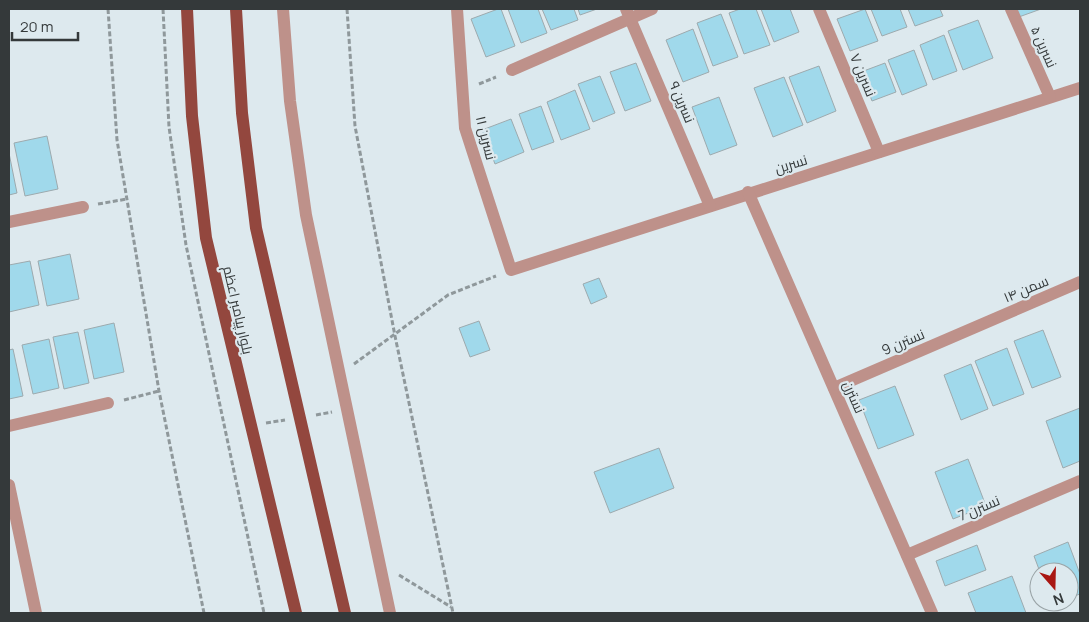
<svg xmlns="http://www.w3.org/2000/svg" width="1089" height="622" viewBox="0 0 1089 622" font-family="Manrope,Cairo,sans-serif">
	<style>
		.building { fill: #a0d9eb; stroke: #9daaae }
		.lines { fill: none; stroke-linecap: round; stroke-linejoin: round }
		.path { stroke: #8f989b; stroke-width: 3; stroke-dasharray: 5 2.5; stroke-linecap: butt }
		.minor { stroke: #be918a; stroke-width: 12 }
		.major { stroke: #93473e; stroke-width: 12 }
		.labels { text-anchor: middle; stroke-width: 4.5; stroke-linejoin: round; paint-order: stroke }
		.street-label { font-size: 14px; fill: #34393a; stroke: #dde9ee }
	</style>
	<rect width="100%" height="100%" fill="#dde9ee"/>
	<g class="building">
		<path d="M 498,9 L 501,9 L 515,46 L 486,57 L 471,19 Z"/>
		<path d="M 508,9 L 538,9 L 547,33 L 521,43 Z"/>
		<path d="M 542,9 L 574,9 L 578,20 L 551,30 Z"/>
		<path d="M 578,9 L 597,9 L 580,15 Z"/>
		<path d="M 740,9 L 756,9 L 770,45 L 744,54 L 729,13 Z"/>
		<path d="M 761,9 L 790,9 L 799,32 L 774,42 Z"/>
		<path d="M 865,9 L 878,41 L 850,51 L 837,19 Z"/>
		<path d="M 871,9 L 900,9 L 907,27 L 882,36 Z"/>
		<path d="M 908,9 L 940,9 L 943,16 L 915,26 Z"/>
		<path d="M 1012,9 L 1041,9 L 1016,18 Z"/>
		<path d="M 721,14 L 738,57 L 713,66 L 697,23 Z"/>
		<path d="M 978,20 L 993,58 L 963,70 L 948,31 Z"/>
		<path d="M 693,29 L 709,72 L 683,82 L 666,40 Z"/>
		<path d="M 944,35 L 957,71 L 933,80 L 920,45 Z"/>
		<path d="M 914,50 L 927,85 L 902,95 L 888,60 Z"/>
		<path d="M 636,63 L 651,101 L 625,111 L 610,72 Z"/>
		<path d="M 885,63 L 896,92 L 872,101 L 861,72 Z"/>
		<path d="M 819,66 L 836,111 L 807,123 L 789,77 Z"/>
		<path d="M 600,76 L 615,113 L 593,122 L 578,84 Z"/>
		<path d="M 784,77 L 803,125 L 773,137 L 754,88 Z"/>
		<path d="M 575,90 L 590,129 L 561,140 L 547,102 Z"/>
		<path d="M 719,97 L 737,145 L 710,155 L 692,107 Z"/>
		<path d="M 541,106 L 554,142 L 532,150 L 519,114 Z"/>
		<path d="M 511,119 L 524,152 L 495,164 L 482,130 Z"/>
		<path d="M 47,136 L 58,189 L 25,196 L 14,143 Z"/>
		<path d="M 9,153 L 17,193 L 9,195 Z"/>
		<path d="M 70,254 L 79,299 L 47,306 L 38,261 Z"/>
		<path d="M 30,261 L 39,305 L 9,312 L 9,265 Z"/>
		<path d="M 599,278 L 607,297 L 591,304 L 583,284 Z"/>
		<path d="M 479,321 L 490,350 L 470,357 L 459,328 Z"/>
		<path d="M 114,323 L 124,372 L 94,379 L 84,330 Z"/>
		<path d="M 1043,330 L 1061,377 L 1032,388 L 1014,341 Z"/>
		<path d="M 78,332 L 89,383 L 64,389 L 53,337 Z"/>
		<path d="M 49,339 L 59,388 L 33,394 L 22,345 Z"/>
		<path d="M 1007,348 L 1024,394 L 993,406 L 975,361 Z"/>
		<path d="M 13,349 L 23,396 L 9,399 L 9,350 Z"/>
		<path d="M 971,364 L 988,409 L 961,420 L 944,375 Z"/>
		<path d="M 895,386 L 914,435 L 878,449 L 859,400 Z"/>
		<path d="M 1080,408 L 1080,461 L 1063,468 L 1046,421 Z"/>
		<path d="M 659,448 L 674,488 L 610,513 L 594,472 Z"/>
		<path d="M 968,459 L 986,506 L 953,519 L 935,472 Z"/>
		<path d="M 1068,542 L 1080,574 L 1080,594 L 1069,598 L 1069,572 L 1040,572 L 1034,556 Z"/>
		<path d="M 977,545 L 986,570 L 945,586 L 936,561 Z"/>
		<path d="M 1012,576 L 1026,613 L 976,613 L 968,593 Z"/>
	</g>
	<g class="lines">
		<g class="path">
			<path d="M 108,9 L 117,140 L 159,391 L 204,613"/>
			<path d="M 163,9 L 169,127 L 186,245 L 264,613"/>
			<path d="M 347,9 L 355,126 L 395,336 L 453,613"/>
			<path d="M 479,84 L 496,77"/>
			<path d="M 98,204 L 127,199"/>
			<path d="M 354,364 L 448,295 L 496,276"/>
			<path d="M 124,400 L 159,391"/>
			<path d="M 316,415 L 332,412"/>
			<path d="M 266,423 L 285,420"/>
			<path d="M 399,575 L 451,607"/>
		</g>
		<g class="minor">
			<path d="M 283,9 L 290,101 L 306,215 L 390,613"/>
			<path d="M 457,9 L 465,128 L 511,270 L 1080,88"/>
			<path d="M 626,9 L 710,206"/>
			<path d="M 819,9 L 879,152"/>
			<path d="M 1011,9 L 1050,97"/>
			<path d="M 512,70 L 652,9"/>
			<path d="M 748,192 L 932,613"/>
			<path d="M 9,222 L 83,207"/>
			<path d="M 834,388 L 1080,282"/>
			<path d="M 9,426 L 108,403"/>
			<path d="M 9,485 L 36,613"/>
			<path d="M 907,555 L 1080,481"/>
		</g>
		<g class="major">
			<path d="M 187,9 L 192,116 L 206,238 L 296,613"/>
			<path d="M 236,9 L 242,113 L 256,228 L 345,613"/>
		</g>
	</g>
	<g class="labels">
		<g class="street-label">
			<text transform="translate(1044 47) rotate(66)" y="5">نسرین ۵</text>
			<text transform="translate(863 75) rotate(67)" y="5">نسرین ۷</text>
			<text transform="translate(682 102) rotate(67)" y="5">نسرین ۹</text>
			<text transform="translate(486 138) rotate(76)" y="5">نسرین ۱۱</text>
			<text transform="translate(791 164) rotate(-17)" y="5">نسرین</text>
			<text transform="translate(1026 289) rotate(-23)" y="5">سمن ۱۴</text>
			<text transform="translate(238 310) rotate(77)" y="5">بلوار پیامبر اعظم</text>
			<text transform="translate(903 342) rotate(-23)" y="5">نسترن 9</text>
			<text transform="translate(854 397) rotate(66)" y="5">نسترن</text>
			<text transform="translate(979 508) rotate(-23)" y="5">نسترن 7</text>
		</g>
	</g>
	<rect width="1089" height="622" fill="none" stroke="#34393a" stroke-width="20"/>
	<g transform="translate(1054 587) rotate(160)"><circle r="24" fill="#dde9ee" stroke="#99a3a6"/>
	<path d="M0-4L9 19L0 12L-9 19Z" fill="#a91713"/>
	<text y="-8" font-size="14" font-weight="bold" text-anchor="middle" fill="#34393a">N</text>
	</g>
	<path d="M12 32v8h66v-8" fill="none" stroke="#34393a" stroke-width="2.5"/>
	<text x="20" y="32" font-size="15" fill="#34393a" stroke="#dde9ee" stroke-width="4" paint-order="stroke">20 m</text>
</svg>
